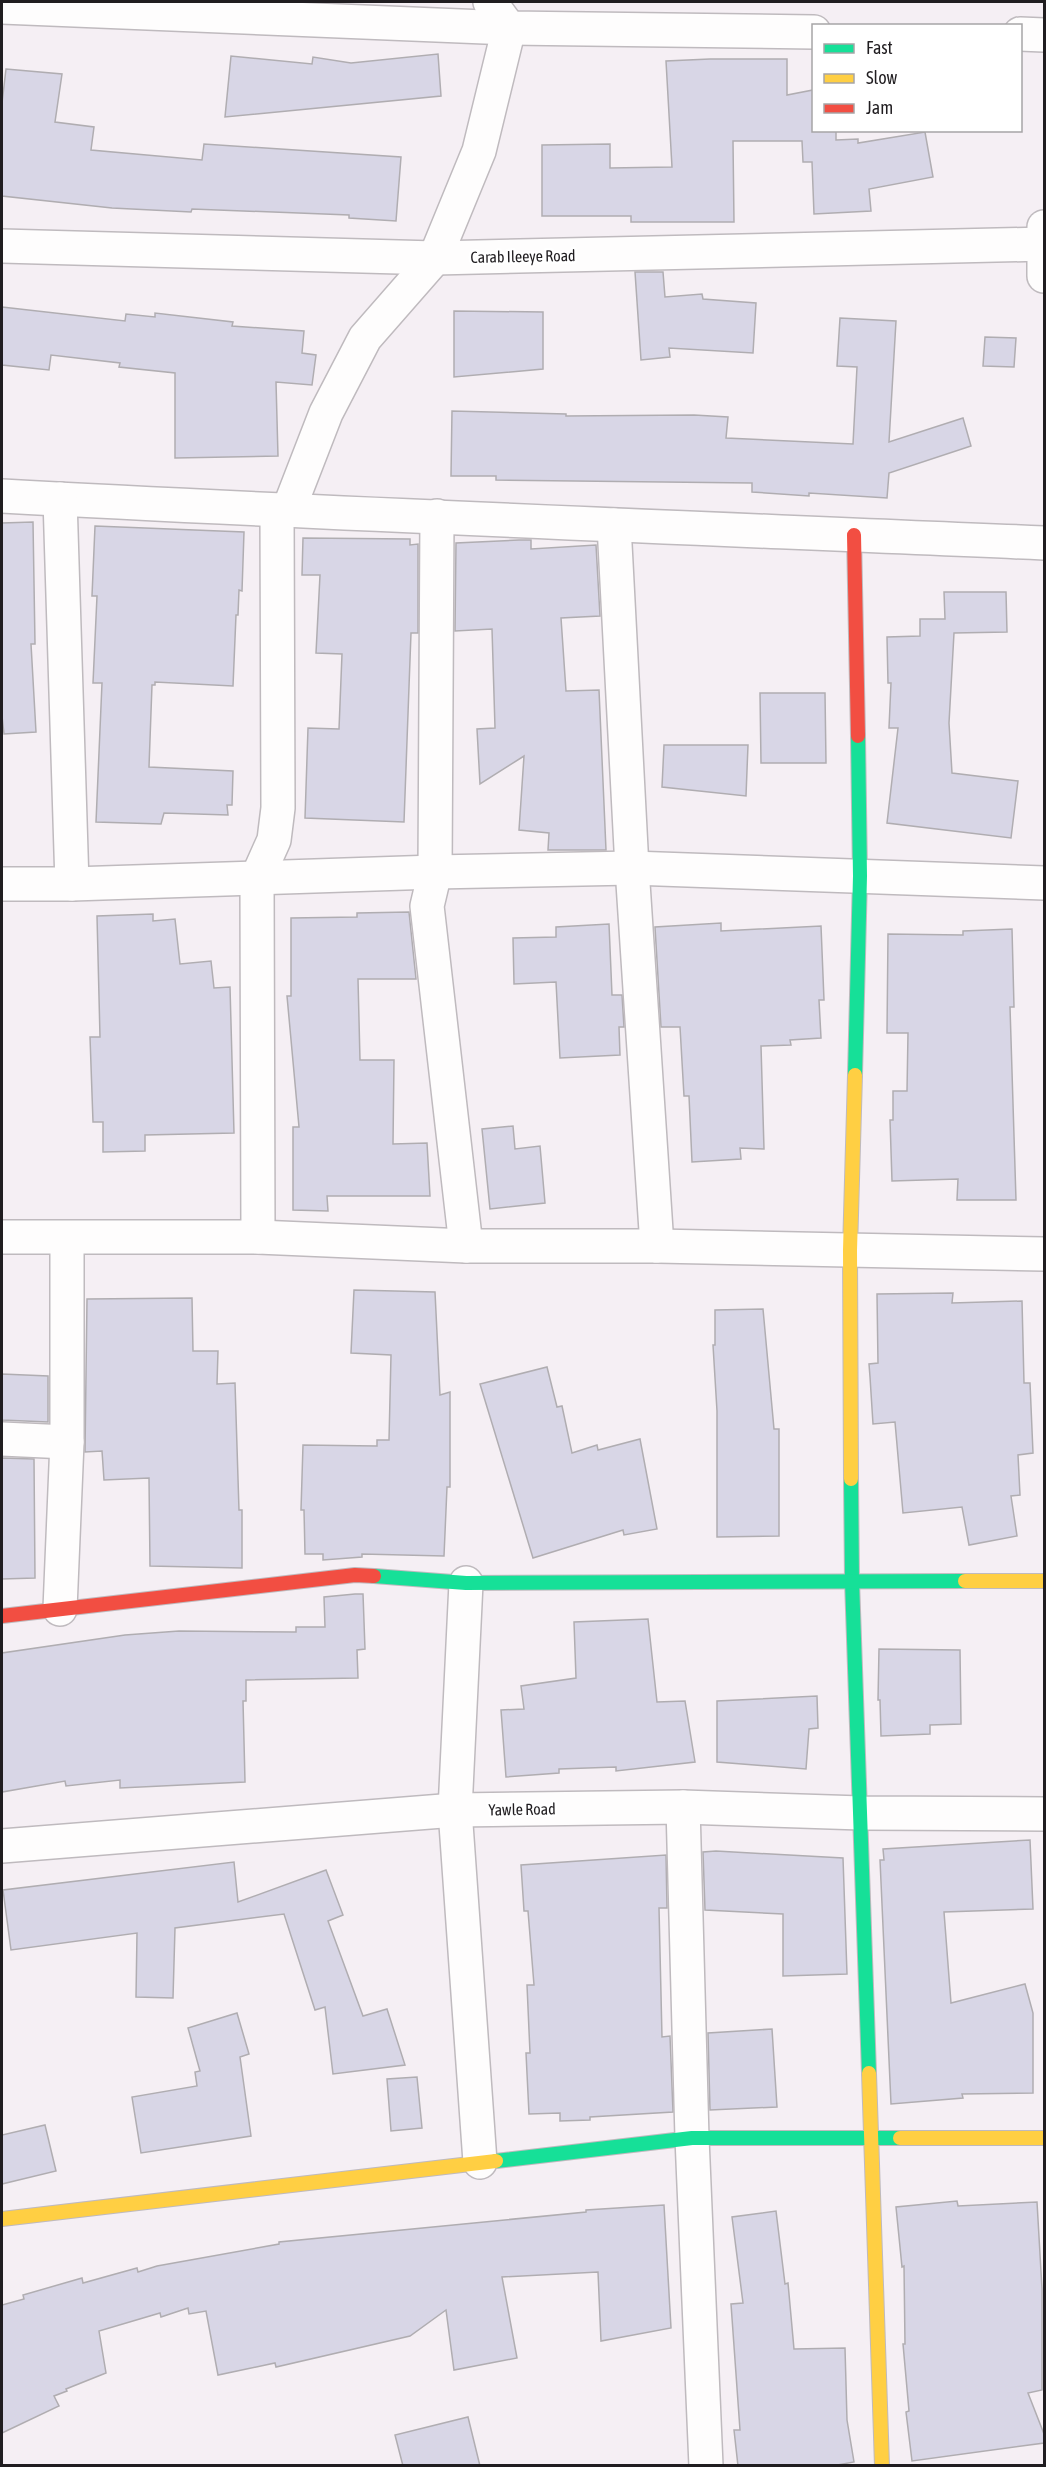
<svg xmlns="http://www.w3.org/2000/svg" width="1046" height="2467" viewBox="0 0 1046 2467" font-family="'Asap Condensed',sans-serif">
	<style>
		.building { fill: #d8d6e6; stroke: #b0adb1; stroke-width: 1.5 }
		.lines { fill: none; stroke-linecap: round; stroke-linejoin: round }
		.street-casing { stroke: #bfbabe; stroke-width: 36 }
		.fast-casing { stroke: #bfbabe; stroke-width: 16 }
		.slow-casing { stroke: #bfbabe; stroke-width: 16 }
		.jam-casing { stroke: #bfbabe; stroke-width: 16 }
		.street { stroke: #fefdfd; stroke-width: 33 }
		.fast { stroke: #16e098; stroke-width: 14 }
		.slow { stroke: #ffcf43; stroke-width: 14 }
		.jam { stroke: #f24e42; stroke-width: 14 }
		.labels { text-anchor: middle; stroke-width: 5; stroke-linejoin: round; paint-order: stroke }
		.street-label { font-size: 16px; fill: #201d20; stroke: #fff }
	</style>
	<rect width="100%" height="100%" fill="#f5eff4"/>
	<g class="building">
		<path d="M 438,54 L 441,96 L 225,117 L 231,56 L 312,64 L 313,57 L 351,63 Z"/>
		<path d="M 710,59 L 787,59 L 787,95 L 813,90 L 813,130 L 836,130 L 836,140 L 858,139 L 858,143 L 925,132 L 933,177 L 869,189 L 871,211 L 814,214 L 812,162 L 803,162 L 802,141 L 733,141 L 734,222 L 631,222 L 631,216 L 542,216 L 542,145 L 610,144 L 610,168 L 672,167 L 666,61 Z"/>
		<path d="M 6,69 L 62,74 L 55,122 L 94,127 L 91,150 L 202,160 L 204,144 L 401,157 L 396,221 L 349,218 L 349,215 L 192,209 L 191,212 L 112,208 L 2,196 L 2,103 Z"/>
		<path d="M 635,272 L 663,272 L 665,297 L 702,294 L 703,299 L 756,303 L 753,353 L 669,348 L 670,357 L 641,360 Z"/>
		<path d="M 2,307 L 125,321 L 126,314 L 155,317 L 155,313 L 233,322 L 232,326 L 304,331 L 302,353 L 316,355 L 312,385 L 276,382 L 278,456 L 175,458 L 175,373 L 119,367 L 120,363 L 51,355 L 49,370 L 2,365 Z"/>
		<path d="M 454,311 L 543,312 L 543,369 L 454,377 Z"/>
		<path d="M 840,318 L 896,321 L 889,442 L 963,418 L 971,446 L 889,473 L 887,498 L 809,493 L 809,496 L 752,492 L 752,483 L 496,480 L 496,476 L 451,476 L 452,411 L 566,414 L 566,416 L 694,415 L 728,417 L 726,438 L 853,444 L 857,367 L 837,366 Z"/>
		<path d="M 985,337 L 1016,338 L 1014,367 L 983,366 Z"/>
		<path d="M 33,522 L 35,644 L 31,644 L 36,732 L 4,734 L 2,716 L 2,523 Z"/>
		<path d="M 95,526 L 244,532 L 242,591 L 239,590 L 238,615 L 236,615 L 233,686 L 155,682 L 155,685 L 152,685 L 149,767 L 233,771 L 232,805 L 227,805 L 228,815 L 164,813 L 161,824 L 96,822 L 102,683 L 93,683 L 97,596 L 92,596 Z"/>
		<path d="M 303,538 L 410,539 L 410,545 L 418,544 L 418,633 L 411,633 L 404,822 L 305,818 L 308,728 L 339,729 L 342,654 L 316,653 L 320,575 L 302,575 Z"/>
		<path d="M 519,540 L 531,540 L 531,549 L 596,545 L 600,616 L 561,618 L 566,691 L 599,690 L 606,850 L 548,850 L 549,833 L 519,830 L 524,756 L 480,784 L 477,729 L 495,728 L 492,629 L 455,631 L 456,543 Z"/>
		<path d="M 944,592 L 1006,592 L 1007,632 L 954,633 L 949,723 L 952,773 L 1018,781 L 1011,838 L 887,823 L 898,728 L 889,728 L 891,683 L 888,683 L 887,637 L 920,636 L 920,619 L 945,619 Z"/>
		<path d="M 760,693 L 825,693 L 826,763 L 761,763 Z"/>
		<path d="M 664,745 L 748,745 L 746,796 L 662,787 Z"/>
		<path d="M 409,912 L 416,979 L 358,979 L 360,1060 L 394,1060 L 393,1144 L 427,1143 L 430,1196 L 327,1196 L 328,1211 L 293,1210 L 293,1127 L 299,1127 L 287,996 L 291,996 L 291,918 L 357,917 L 357,913 Z"/>
		<path d="M 153,914 L 153,921 L 175,919 L 180,964 L 211,961 L 214,988 L 230,987 L 234,1133 L 145,1135 L 145,1151 L 103,1152 L 103,1122 L 93,1122 L 90,1037 L 100,1037 L 97,916 Z"/>
		<path d="M 721,923 L 721,931 L 821,926 L 824,1000 L 819,1000 L 821,1038 L 790,1040 L 791,1045 L 761,1046 L 764,1149 L 740,1148 L 741,1159 L 692,1162 L 689,1096 L 684,1096 L 680,1027 L 661,1027 L 655,927 Z"/>
		<path d="M 609,924 L 612,995 L 622,995 L 624,1027 L 619,1027 L 620,1055 L 560,1058 L 556,982 L 514,984 L 513,938 L 556,937 L 556,927 Z"/>
		<path d="M 1012,929 L 1014,1007 L 1010,1007 L 1016,1200 L 957,1200 L 958,1179 L 892,1181 L 890,1120 L 893,1120 L 893,1091 L 907,1091 L 908,1033 L 887,1033 L 888,934 L 963,935 L 963,931 Z"/>
		<path d="M 513,1126 L 515,1149 L 540,1146 L 545,1203 L 490,1209 L 482,1129 Z"/>
		<path d="M 354,1290 L 435,1292 L 440,1395 L 450,1392 L 450,1487 L 447,1487 L 444,1556 L 362,1554 L 362,1557 L 323,1560 L 323,1554 L 305,1554 L 304,1510 L 301,1510 L 303,1445 L 377,1446 L 377,1440 L 389,1440 L 391,1355 L 351,1353 Z"/>
		<path d="M 953,1293 L 952,1303 L 1022,1301 L 1024,1383 L 1030,1383 L 1033,1453 L 1018,1455 L 1020,1495 L 1011,1496 L 1017,1536 L 969,1545 L 962,1507 L 903,1513 L 895,1422 L 873,1424 L 870,1377 L 869,1364 L 878,1363 L 877,1294 Z"/>
		<path d="M 192,1298 L 193,1351 L 218,1351 L 217,1384 L 235,1383 L 239,1510 L 242,1510 L 242,1568 L 150,1566 L 149,1478 L 104,1480 L 102,1451 L 85,1452 L 87,1299 Z"/>
		<path d="M 763,1309 L 774,1429 L 779,1429 L 779,1536 L 717,1537 L 717,1411 L 713,1345 L 715,1345 L 715,1310 Z"/>
		<path d="M 547,1367 L 557,1407 L 562,1406 L 572,1453 L 597,1445 L 598,1450 L 640,1439 L 657,1529 L 624,1535 L 623,1530 L 533,1558 L 480,1384 Z"/>
		<path d="M 2,1374 L 48,1376 L 48,1422 L 2,1420 Z"/>
		<path d="M 2,1458 L 34,1459 L 35,1578 L 2,1579 Z"/>
		<path d="M 355,1594 L 363,1594 L 365,1649 L 357,1650 L 358,1678 L 246,1680 L 246,1701 L 243,1701 L 245,1782 L 120,1788 L 120,1780 L 66,1786 L 65,1781 L 2,1792 L 2,1653 L 125,1635 L 179,1631 L 296,1632 L 296,1627 L 325,1627 L 324,1597 Z"/>
		<path d="M 648,1619 L 657,1702 L 685,1701 L 695,1762 L 616,1771 L 616,1767 L 559,1769 L 559,1773 L 506,1777 L 501,1710 L 524,1709 L 521,1686 L 576,1678 L 574,1622 Z"/>
		<path d="M 879,1649 L 960,1650 L 961,1724 L 930,1725 L 930,1734 L 881,1736 L 880,1700 L 878,1700 Z"/>
		<path d="M 817,1696 L 818,1728 L 809,1729 L 806,1769 L 717,1762 L 717,1701 Z"/>
		<path d="M 1030,1840 L 1033,1909 L 944,1912 L 951,2003 L 1025,1984 L 1033,2013 L 1033,2093 L 962,2094 L 963,2098 L 891,2104 L 880,1860 L 884,1860 L 883,1849 Z"/>
		<path d="M 716,1851 L 843,1858 L 847,1974 L 783,1976 L 783,1914 L 705,1910 L 703,1852 Z"/>
		<path d="M 666,1855 L 667,1908 L 659,1908 L 662,2037 L 670,2036 L 673,2112 L 590,2117 L 590,2120 L 560,2121 L 560,2113 L 529,2114 L 526,2053 L 530,2053 L 527,1985 L 534,1985 L 528,1911 L 524,1911 L 521,1865 Z"/>
		<path d="M 234,1862 L 238,1902 L 326,1870 L 343,1915 L 328,1921 L 363,2016 L 387,2009 L 405,2065 L 333,2074 L 325,2007 L 315,2010 L 284,1914 L 175,1928 L 173,1998 L 136,1997 L 137,1933 L 11,1950 L 3,1890 Z"/>
		<path d="M 237,2013 L 249,2054 L 240,2057 L 251,2136 L 141,2153 L 132,2097 L 197,2086 L 195,2072 L 200,2071 L 188,2028 Z"/>
		<path d="M 772,2029 L 777,2107 L 710,2110 L 708,2033 Z"/>
		<path d="M 417,2077 L 422,2128 L 391,2131 L 387,2079 Z"/>
		<path d="M 45,2125 L 56,2171 L 2,2184 L 2,2135 Z"/>
		<path d="M 957,2201 L 958,2206 L 1037,2202 L 1042,2289 L 1042,2390 L 1028,2393 L 1044,2434 L 1044,2443 L 912,2461 L 906,2412 L 909,2411 L 903,2344 L 905,2344 L 904,2266 L 902,2267 L 896,2207 Z"/>
		<path d="M 664,2205 L 671,2328 L 601,2341 L 598,2272 L 502,2277 L 517,2358 L 454,2370 L 446,2310 L 410,2336 L 276,2367 L 275,2363 L 218,2375 L 206,2311 L 189,2314 L 188,2308 L 161,2317 L 160,2313 L 99,2331 L 106,2373 L 66,2389 L 67,2391 L 54,2396 L 59,2406 L 2,2433 L 2,2305 L 24,2299 L 23,2295 L 82,2278 L 83,2283 L 137,2268 L 138,2272 L 157,2266 L 279,2244 L 279,2242 L 586,2212 L 586,2210 Z"/>
		<path d="M 776,2211 L 785,2284 L 788,2283 L 794,2349 L 845,2348 L 847,2420 L 854,2462 L 832,2466 L 738,2466 L 734,2430 L 740,2430 L 731,2304 L 743,2303 L 732,2217 Z"/>
		<path d="M 468,2417 L 480,2466 L 403,2466 L 395,2435 Z"/>
	</g>
	<g class="lines">
		<defs>
			<g id="street">
				<path d="M 2,7 L 509,28 L 814,32"/>
				<path d="M 1020,34 L 1044,35"/>
				<path d="M 1044,227 L 1044,276"/>
				<path d="M 2,246 L 435,258 L 1044,244"/>
				<path d="M 2,496 C 349,515 697,528 1044,543"/>
				<path d="M 60,499 L 72,884"/>
				<path d="M 288,511 L 326,413 L 365,338 L 435,258 L 479,151 L 509,28 L 490,2"/>
				<path d="M 437,516 L 435,872 L 427,906 L 466,1246"/>
				<path d="M 614,525 L 632,868 L 657,1246"/>
				<path d="M 2,884 L 72,884 L 435,872 L 632,868 L 1044,883"/>
				<path d="M 2,1237 L 258,1237 L 466,1246 L 657,1246 L 1044,1254"/>
				<path d="M 258,1237 L 257,878 L 274,840 L 278,808 L 277,511"/>
				<path d="M 2,1439 L 67,1442"/>
				<path d="M 466,1583 L 455,1810 L 480,2162"/>
				<path d="M 60,1609 L 67,1442 L 67,1238"/>
				<path d="M 683,1807 L 692,2138 L 706,2466"/>
				<path d="M 2,1846 L 455,1810 L 683,1807 L 861,1813 L 1044,1814"/>
			</g>
			<g id="fast">
				<path d="M 855,1075 L 860,876 L 858,736"/>
				<path d="M 851,1479 L 852,1581 L 869,2073"/>
				<path d="M 374,1576 L 466,1583 L 965,1581"/>
				<path d="M 496,2161 L 692,2138 L 900,2138"/>
			</g>
			<g id="slow">
				<path d="M 851,1479 L 850,1250 L 855,1075"/>
				<path d="M 965,1581 L 1044,1581"/>
				<path d="M 869,2073 L 882,2466"/>
				<path d="M 900,2138 L 1044,2138"/>
				<path d="M 2,2219 L 496,2161"/>
			</g>
			<g id="jam">
				<path d="M 854,535 L 858,736"/>
				<path d="M 2,1616 L 355,1575 L 374,1576"/>
			</g>
		</defs>
		<use href="#street" class="street-casing"/>
		<use href="#fast" class="fast-casing"/>
		<use href="#slow" class="slow-casing"/>
		<use href="#jam" class="jam-casing"/>
		<use href="#street" class="street"/>
		<use href="#fast" class="fast"/>
		<use href="#slow" class="slow"/>
		<use href="#jam" class="jam"/>
	</g>
	<g class="labels">
		<g class="street-label">
			<text transform="translate(523 256) rotate(-1)" y="6">Carab Ileeye Road</text>
			<text transform="translate(522 1809) rotate(-1)" y="6">Yawle Road</text>
		</g>
	</g>
	<rect width="1046" height="2467" fill="none" stroke="#201d20" stroke-width="6"/>
	<rect x="812" y="24" width="210" height="108" fill="#ffffff" stroke="#a6a5a6" stroke-width="1.5"/>
	<rect x="824" y="44" width="30" height="9" fill="#16e098" stroke="#a6a5a6" stroke-width="1.5"/>
	<text x="866" y="54" font-size="18" fill="#201d20">Fast</text>
	<rect x="824" y="74" width="30" height="9" fill="#ffcf43" stroke="#a6a5a6" stroke-width="1.5"/>
	<text x="866" y="84" font-size="18" fill="#201d20">Slow</text>
	<rect x="824" y="104" width="30" height="9" fill="#f24e42" stroke="#a6a5a6" stroke-width="1.5"/>
	<text x="866" y="114" font-size="18" fill="#201d20">Jam</text>
</svg>
